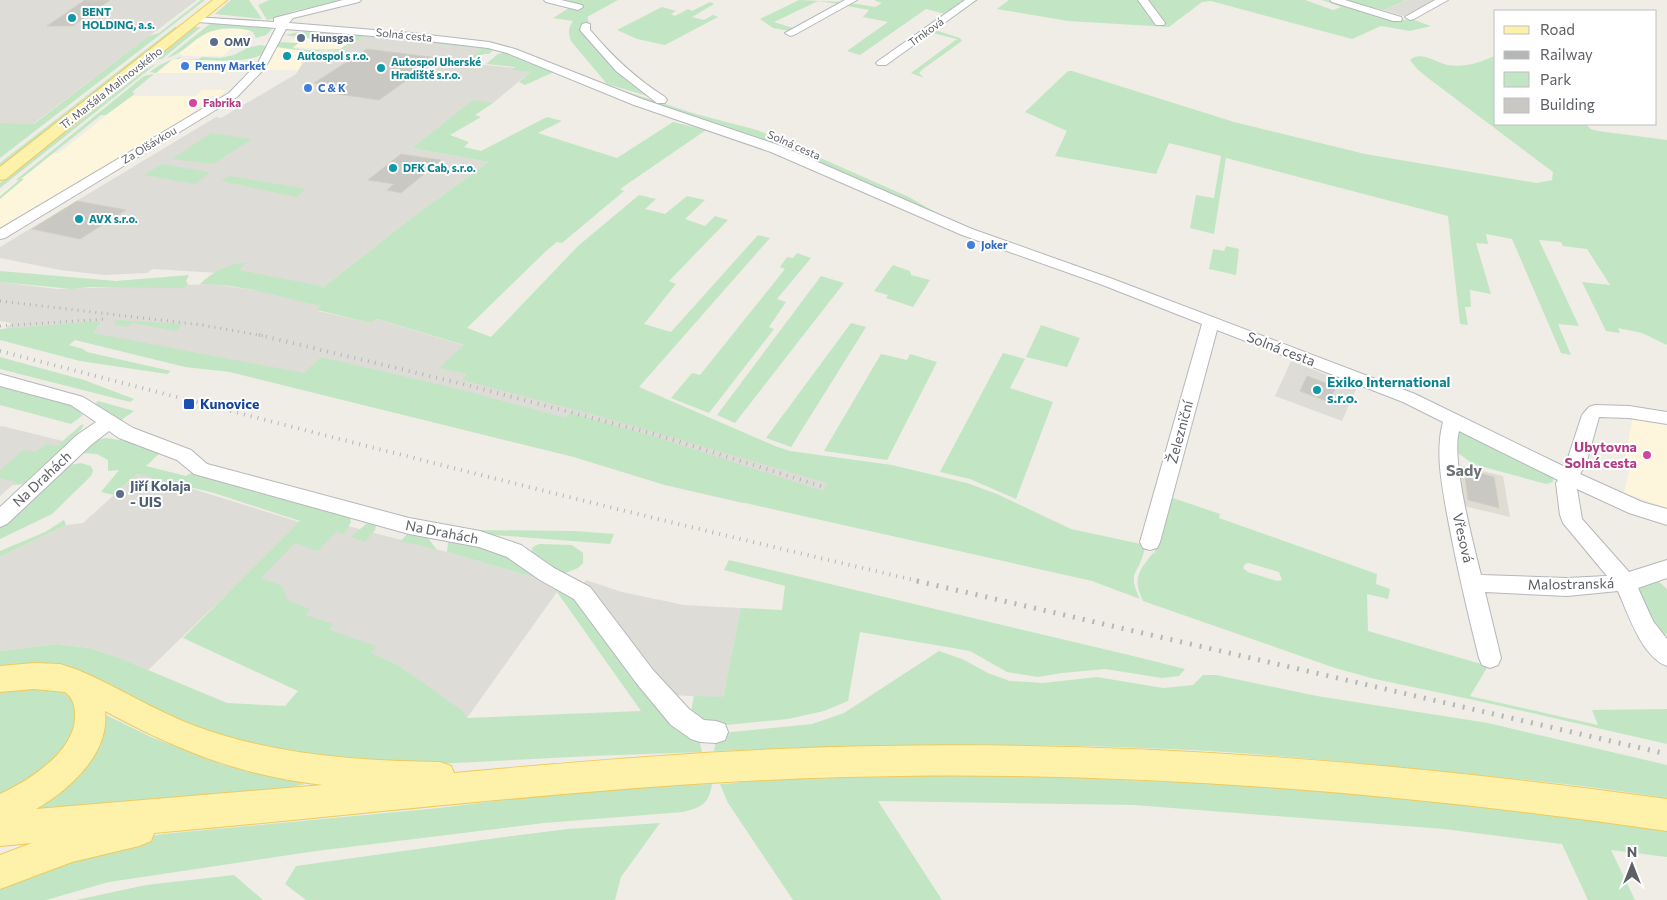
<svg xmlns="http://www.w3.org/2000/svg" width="1667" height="900" viewBox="0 0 1667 900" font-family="Commissioner,sans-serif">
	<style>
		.commercial { fill: #fdf6dc }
		.industrial { fill: #dedcd7 }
		.education { fill: #dfdcd3 }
		.green { fill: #c2e6c3; fill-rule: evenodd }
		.building { fill: #cac8c2; stroke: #d4cfc3 }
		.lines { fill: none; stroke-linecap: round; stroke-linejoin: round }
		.minor-casing { stroke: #b5b7bb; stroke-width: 2 }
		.major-casing { stroke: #efca5e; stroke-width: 2 }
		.minor { fill: #fff; fill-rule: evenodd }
		.major { fill: #fef2ab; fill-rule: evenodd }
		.rail-far2 { stroke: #b5b6b6; stroke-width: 3; stroke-dasharray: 1 5; stroke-linecap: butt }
		.rail-far1 { stroke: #b5b6b6; stroke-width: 4; stroke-dasharray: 1 6; stroke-linecap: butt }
		.rail { stroke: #b5b6b6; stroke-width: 5; stroke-dasharray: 2 8; stroke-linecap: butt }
		.culture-dot { fill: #0f9aa8; stroke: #fff; stroke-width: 2 }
		.service-dot { fill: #5c6f8a; stroke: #fff; stroke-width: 2 }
		.shop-dot { fill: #3f7fe0; stroke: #fff; stroke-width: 2 }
		.hotel-dot { fill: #d1479c; stroke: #fff; stroke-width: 2 }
		.transit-dot { fill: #1a4fb4; stroke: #fff; stroke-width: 2 }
		.labels { text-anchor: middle; stroke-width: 4; stroke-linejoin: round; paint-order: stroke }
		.far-culture-label { font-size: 11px; font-weight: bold; fill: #0d838f; stroke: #fff; text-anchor: start }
		.far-street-label { font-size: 11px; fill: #5d6065; stroke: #fff }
		.far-service-label { font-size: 11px; font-weight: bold; fill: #4e5e75; stroke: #fff; text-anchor: start }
		.far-shop-label { font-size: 11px; font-weight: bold; fill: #366cbe; stroke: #fff; text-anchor: start }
		.far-hotel-label { font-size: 11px; font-weight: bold; fill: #b23c85; stroke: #fff; text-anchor: start }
		.street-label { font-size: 14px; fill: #5d6065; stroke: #fff }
		.culture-label { font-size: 14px; font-weight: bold; fill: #0d838f; stroke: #fff; text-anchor: start }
		.transit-label { font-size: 14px; font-weight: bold; fill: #164399; stroke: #fff; text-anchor: start }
		.hotel-label { font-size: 14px; font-weight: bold; fill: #b23c85; stroke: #fff; text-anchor: end }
		.service-label { font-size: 14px; font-weight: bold; fill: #4e5e75; stroke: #fff; text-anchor: start }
		.quarter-label { font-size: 16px; font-weight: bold; fill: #6e7277; stroke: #fff }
	</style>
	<rect width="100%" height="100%" fill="#efede5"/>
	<g class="commercial">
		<path d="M 210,29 L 252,29 L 223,56 L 184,56 L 179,53 Z"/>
		<path d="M 301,35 L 342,37 L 354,40 L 340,51 L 283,46 Z"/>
		<path d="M 277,47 L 310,52 L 298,70 L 264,70 Z"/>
		<path d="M 173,59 L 234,59 L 220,73 L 156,73 Z"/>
		<path d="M 202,90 L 226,90 L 220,96 L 211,96 L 185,119 L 0,228 L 0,194 L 53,153 L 59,153 L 130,96 L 196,96 Z"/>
		<path d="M 1633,415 L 1667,420 L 1667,508 L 1624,493 L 1630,467 L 1624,465 Z"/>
	</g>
	<g class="industrial">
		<path d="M 0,0 L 197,0 L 33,124 L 0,125 Z"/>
		<path d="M 1407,0 L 1440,0 L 1407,17 L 1384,10 Z"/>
		<path d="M 365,36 L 483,49 L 464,63 L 516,68 L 530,72 L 493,103 L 473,101 L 412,148 L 488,162 L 409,220 L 321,289 L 220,273 L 152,269 L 147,273 L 104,275 L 60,270 L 0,258 L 0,247 L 216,117 L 221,118 L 296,74 L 310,52 L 340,51 Z"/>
		<path d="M 0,282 L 57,289 L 212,284 L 267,292 L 321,306 L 318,311 L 371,323 L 376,319 L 532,366 L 799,458 L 847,498 L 742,503 L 665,485 L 574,457 L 101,340 L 4,331 L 11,323 L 0,321 Z"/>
		<path d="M 1291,361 L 1357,387 L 1342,421 L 1275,396 Z"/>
		<path d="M 2,426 L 63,441 L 0,496 L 0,427 Z"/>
		<path d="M 137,474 L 164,480 L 299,522 L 306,515 L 447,552 L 540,579 L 557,592 L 467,718 L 396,664 L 228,593 L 148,670 L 117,657 L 89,648 L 57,644 L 0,651 L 0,557 L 66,525 L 83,523 Z"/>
		<path d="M 586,580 L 622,592 L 684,605 L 741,608 L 723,698 L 673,695 L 667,691 L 583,584 Z"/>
	</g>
	<path class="education" d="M 1458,465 L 1503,476 L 1510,517 L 1464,506 Z"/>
	<g class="green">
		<path d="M 201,0 L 205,0 L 0,158 L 0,123 L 34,124 L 149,36 L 159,33 Z"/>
		<path d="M 231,0 L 249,0 L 262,19 L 215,14 Z"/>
		<path d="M 269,0 L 348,0 L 294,11 L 277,18 L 267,20 L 258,5 Z"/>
		<path d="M 555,0 L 618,0 L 587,17 L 589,22 L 583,27 C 605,55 623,78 654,98 L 607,84 L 571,41 C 568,33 568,28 573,21 L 553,18 L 572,6 Z"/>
		<path d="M 799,0 L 843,2 L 838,4 L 818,1 L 774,22 L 793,28 L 790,31 L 773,28 L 760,19 Z"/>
		<path d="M 876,0 L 967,0 L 945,14 L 926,9 L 860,55 L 847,51 L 888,22 L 863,17 L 869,10 L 847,6 L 851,3 L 875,7 L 882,3 L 875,1 Z"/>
		<path d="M 975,0 L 978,0 L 935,30 L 960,38 L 962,41 L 923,69 L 919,73 L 924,78 L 911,73 L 957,39 L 928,32 Z"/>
		<path d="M 1009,0 L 1305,0 L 1333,10 L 1341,7 L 1322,0 L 1327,0 L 1393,21 L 1411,19 L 1431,26 L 1410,31 L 1381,26 L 1352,39 L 1211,1 L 1202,2 L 1169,27 L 1068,21 L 997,9 Z"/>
		<path d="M 1339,0 L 1406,0 L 1384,10 Z"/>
		<path d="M 710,2 L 714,4 L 692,17 L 704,20 L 713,15 L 718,17 L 665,45 L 637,39 L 617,30 L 662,7 L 676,11 L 671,14 L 675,16 L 688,9 L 692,11 Z"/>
		<path d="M 211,23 L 268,27 L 272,29 L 266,35 L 256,38 L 253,32 C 238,26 214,27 200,37 C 189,44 181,54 167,58 Z"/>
		<path d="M 175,27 L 181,27 L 0,168 L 0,163 Z"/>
		<path d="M 195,27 L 201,27 L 162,59 L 154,60 Z"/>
		<path d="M 315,29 L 347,34 L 339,39 L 328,41 L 284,35 Z"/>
		<path d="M 362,33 L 491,48 L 493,50 L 489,54 L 483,54 L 469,64 L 464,63 L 482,49 L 365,36 L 340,51 L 325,50 L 310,52 L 277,47 L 280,42 L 299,43 L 292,48 L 308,50 L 340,49 L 354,40 L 353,36 Z"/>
		<path d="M 260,45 L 266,46 L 263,54 C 243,65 197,59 173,59 L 156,73 L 150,72 C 160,64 169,60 181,57 L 179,59 L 198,59 L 202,57 L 220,58 L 234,55 L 247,48 Z"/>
		<path d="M 508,52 L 554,72 L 525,85 L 519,82 L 530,72 L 513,70 L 515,67 L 486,64 L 498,54 Z"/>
		<path d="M 1496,55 L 1496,124 L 1585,124 L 1591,129 L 1598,131 L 1667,140 L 1667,345 L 1642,333 L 1618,328 L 1620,333 L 1606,331 L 1582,282 L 1610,285 L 1587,249 L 1563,246 L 1561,242 L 1539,240 L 1579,326 L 1558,324 L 1571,355 L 1561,353 L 1512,239 L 1486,234 L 1488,244 L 1476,243 L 1491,294 L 1470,290 L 1471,307 L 1465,307 L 1468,325 L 1460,324 L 1448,216 L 1226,158 L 1214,234 L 1190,228 L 1196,195 L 1214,198 L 1221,156 L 1169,143 L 1156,174 L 1055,156 L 1067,131 L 1025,112 L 1068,71 L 1072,71 L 1234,122 L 1365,154 L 1537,183 L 1552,180 L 1553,172 L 1428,78 L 1417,69 L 1410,60 C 1422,50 1436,63 1448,65 C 1463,68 1483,62 1496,55 Z"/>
		<path d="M 156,64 L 0,188 L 0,183 L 5,179 L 146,69 Z"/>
		<path d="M 154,74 L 132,92 L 135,93 L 132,96 L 106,115 L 101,115 L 21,179 L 24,179 L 0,199 L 0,196 L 19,180 L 16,180 L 144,76 Z"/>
		<path d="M 615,88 L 696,114 L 757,130 L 909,197 L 940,215 L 756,138 L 663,107 Z"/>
		<path d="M 473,100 L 493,103 L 475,115 L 481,117 L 450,135 L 469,142 L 464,147 L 481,151 L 547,117 L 562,121 L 538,133 L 617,158 L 673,122 L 706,130 L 620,189 L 624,191 L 562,243 L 557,242 L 546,251 L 467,328 L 491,337 L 578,246 L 639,195 L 656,199 L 645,209 L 665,214 L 687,196 L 705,200 L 685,219 L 705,226 L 715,216 L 728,220 L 669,281 L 676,284 L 644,324 L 671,332 L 758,235 L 770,238 L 639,387 L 775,446 L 790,451 L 892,465 L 967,483 L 997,494 L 1071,529 L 1141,544 L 1145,548 C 1139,576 1126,570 1140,599 L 1092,581 L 665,485 L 574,457 L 230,372 L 185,367 L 75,340 L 69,345 L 83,349 L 87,352 L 171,371 L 167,374 L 80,361 L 0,340 L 0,329 L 101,321 L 93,333 L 304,373 L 321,357 L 454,388 L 566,418 L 570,413 L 653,436 L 823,491 L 827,483 L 599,416 L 462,380 L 467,374 L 439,368 L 464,345 L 377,319 L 371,323 L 317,310 L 321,306 C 281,297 241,284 200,284 C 212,272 229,263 246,263 L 239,270 L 321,286 L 321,289 L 409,220 L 488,162 L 412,148 Z"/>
		<path d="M 211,133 L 252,139 L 213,164 L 172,159 Z"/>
		<path d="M 162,164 L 209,172 L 209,173 L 195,184 L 144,175 Z"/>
		<path d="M 229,176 L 302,188 L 306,189 L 296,197 L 221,181 Z"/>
		<path d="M 1226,246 L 1239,249 L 1236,275 L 1209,269 L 1213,249 L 1224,251 Z"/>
		<path d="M 797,253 L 811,258 L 777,299 L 786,302 L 769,327 L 774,329 L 709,413 L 671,398 L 692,373 L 700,375 L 785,269 L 780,267 L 787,257 L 793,258 Z"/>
		<path d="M 893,265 L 910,271 L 911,275 L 930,280 L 913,307 L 886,298 L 888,295 L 874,291 Z"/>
		<path d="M 0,271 L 116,281 L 189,275 L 186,281 L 188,284 L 184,288 L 90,287 L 72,289 L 0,282 Z"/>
		<path d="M 821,276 L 844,283 L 735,423 L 717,415 Z"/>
		<path d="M 116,320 L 182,324 L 176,331 L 133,323 L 127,327 L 114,324 Z"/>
		<path d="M 851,323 L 866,327 L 791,447 L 766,438 Z"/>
		<path d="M 1041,325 L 1080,338 L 1067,367 L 1026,357 Z"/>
		<path d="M 1003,353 L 1025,359 L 1010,388 L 1053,402 L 1016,499 L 970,479 L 940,472 Z"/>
		<path d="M 881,354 L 907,360 L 910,354 L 937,362 L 887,460 L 824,451 Z"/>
		<path d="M 0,357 L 84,380 L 134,399 L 130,402 L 0,369 Z"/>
		<path d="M 0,384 L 72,405 L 83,415 L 71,424 L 0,405 Z"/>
		<path d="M 98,401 L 134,411 L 120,421 L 95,404 Z"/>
		<path d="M 84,424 L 81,430 L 23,484 L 13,485 L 16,482 L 0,478 L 0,470 L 23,450 L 36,452 L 46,444 L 57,446 L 81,425 Z"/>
		<path d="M 1462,432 L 1553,477 L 1553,482 L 1546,484 L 1473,464 L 1458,453 L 1458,433 Z"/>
		<path d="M 106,438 L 133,442 L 161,452 L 146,466 L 186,476 L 196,470 L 349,515 L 351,522 L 344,534 L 336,532 L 318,551 L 295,543 L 261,578 L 282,586 L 287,600 L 310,609 L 305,615 L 333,624 L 329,630 L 376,646 L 371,653 L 396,664 L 463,711 L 467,718 L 641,711 L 557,592 L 540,579 L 447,552 L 449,535 L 475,541 L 566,587 L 689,730 L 700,743 L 702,752 L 591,756 L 415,765 L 262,749 L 185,724 L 140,702 L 106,682 L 72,669 L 0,670 L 0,651 L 57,644 L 89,648 L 117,657 L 227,703 L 285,706 L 298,691 L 183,638 L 300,521 L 214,493 L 137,474 L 113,495 L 101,492 L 119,470 L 108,471 L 108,460 L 97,454 L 82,453 L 93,441 Z"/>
		<path d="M 81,463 L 91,466 L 93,471 L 91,476 L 52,514 L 0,539 L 0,526 L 69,465 Z"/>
		<path d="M 1170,497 L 1220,514 L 1219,518 L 1377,574 L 1376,584 L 1390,589 L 1388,599 L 1367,594 L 1368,631 L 1488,666 L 1470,696 L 1598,725 L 1592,710 L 1667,709 L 1667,744 L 1483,702 L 1375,679 L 1335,668 L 1143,601 C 1132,578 1139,570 1154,552 L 1154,555 ZM 1249,563 L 1279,572 L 1282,580 L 1277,581 L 1248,572 L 1243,568 L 1245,564 Z"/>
		<path d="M 64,520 L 66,525 L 0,557 L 0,551 L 45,532 Z"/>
		<path d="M 366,524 L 373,524 L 376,526 L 375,530 L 365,542 L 351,537 Z"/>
		<path d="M 471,530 L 574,531 L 614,534 L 610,544 L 481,534 Z"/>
		<path d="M 410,531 L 427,537 L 437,550 L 415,544 L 400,542 Z"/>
		<path d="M 539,544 L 572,545 L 583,553 L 583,563 L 578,568 L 563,574 L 550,569 L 531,553 L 533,547 Z"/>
		<path d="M 729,560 L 1129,655 L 1185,669 L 1179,676 L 1162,678 L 1105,669 L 1062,673 L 1038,677 L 1007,672 L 970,651 L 860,632 L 848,701 L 824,711 L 788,719 L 717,726 L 690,716 L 694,696 L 723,697 L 741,608 L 782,610 L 785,586 L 724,570 Z"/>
		<path d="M 1659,582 L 1667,589 L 1667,634 L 1658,635 L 1640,606 L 1637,584 Z"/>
		<path d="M 939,651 L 962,659 L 988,673 L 1010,681 L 1043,683 L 1097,677 L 1163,688 L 1193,685 L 1203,675 L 1216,675 L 1317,696 L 1488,723 L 1667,765 L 1667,798 C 1586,785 1505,777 1424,770 C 1339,761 1255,753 1170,749 C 1018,742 866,745 714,751 L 716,740 L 722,733 L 812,724 L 844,713 Z"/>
		<path d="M 0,688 L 58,689 L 70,697 L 77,706 L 80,716 L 70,749 L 0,802 Z"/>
		<path d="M 104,714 L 151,737 L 220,764 L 305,784 L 286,788 L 18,814 Z"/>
		<path d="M 993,775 L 1229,784 L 1333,791 L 1433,800 L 1667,830 L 1667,857 L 1611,850 L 1635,900 L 1588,900 L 1562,844 L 1444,829 L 1134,805 L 878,801 L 942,900 L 793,900 L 728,803 L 720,784 L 737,783 L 738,780 Z"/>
		<path d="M 694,782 L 694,785 L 712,784 C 709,804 702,807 683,812 L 544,823 L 316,851 L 109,882 L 46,900 L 0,900 L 0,879 L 120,841 L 163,834 L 439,808 L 586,790 Z"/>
		<path d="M 660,823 L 621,877 L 615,900 L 306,900 L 285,884 L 296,866 L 497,838 L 568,829 Z"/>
		<path d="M 234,875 L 263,900 L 76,900 L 146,885 Z"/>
	</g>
	<g class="building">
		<path d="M 85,0 L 110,0 L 73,26 L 47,26 Z"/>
		<path d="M 367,49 L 438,58 L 379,100 L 317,91 L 326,85 L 314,83 Z"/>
		<path d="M 401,154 L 441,160 L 401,193 L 387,190 L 394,184 L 368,180 Z"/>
		<path d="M 77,201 L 126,210 L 80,239 L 32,229 Z"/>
		<path d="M 1307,376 L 1336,387 L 1329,402 L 1300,391 Z"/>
		<path d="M 1464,468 L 1494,477 L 1499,508 L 1468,500 Z"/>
	</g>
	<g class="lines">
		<defs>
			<g id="minor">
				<path d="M 343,0 L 361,0 L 359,2 L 293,18 L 289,23 L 411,33 L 489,42 L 515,49 L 642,99 L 781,146 L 972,229 L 1110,278 L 1415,394 L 1565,467 L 1582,415 L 1589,407 L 1595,405 L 1629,406 L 1667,412 L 1667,424 L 1629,418 L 1599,417 L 1586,464 L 1580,474 L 1642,502 L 1667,509 L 1667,525 L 1629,513 L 1577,489 L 1582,519 L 1629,572 L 1667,560 L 1667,578 L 1638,588 L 1653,621 L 1667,639 L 1667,666 C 1642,657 1628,614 1618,591 L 1567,596 L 1485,592 L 1501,658 L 1498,665 L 1490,668 L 1482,665 L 1479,658 C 1467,610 1456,563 1447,514 C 1442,485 1435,452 1443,422 L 1403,402 L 1217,330 L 1160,542 L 1157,548 L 1150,550 L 1143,548 L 1140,542 L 1202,324 L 1100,284 L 962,235 L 771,152 L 634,105 L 507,53 L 488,48 L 411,39 L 286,29 L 265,68 L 237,97 L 5,238 L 0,239 L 0,229 L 229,93 L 258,63 L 276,28 L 198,22 L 193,19 L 194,17 L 274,22 L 274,18 ZM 1459,431 L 1558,480 L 1556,483 L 1560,515 L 1563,523 L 1607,576 L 1567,578 L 1481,575 C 1473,542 1451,461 1459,431 Z"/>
				<path d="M 544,0 L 561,0 L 582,5 L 583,7 L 578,10 L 546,2 Z"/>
				<path d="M 845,0 L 857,0 L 794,35 L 790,36 L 785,33 Z"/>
				<path d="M 965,0 L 976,0 L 886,65 L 878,65 L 876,63 L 878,61 Z"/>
				<path d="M 1138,0 L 1148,0 L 1165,23 L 1164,25 L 1156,25 Z"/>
				<path d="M 1330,0 L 1345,0 L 1401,17 L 1402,19 L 1401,21 L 1393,21 L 1332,2 Z"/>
				<path d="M 1435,0 L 1448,0 L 1414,19 L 1410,20 L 1405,17 Z"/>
				<path d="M 586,23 L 590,24 L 590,30 C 612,56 636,79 665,97 L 667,100 L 665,103 L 657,103 L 616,71 L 580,30 L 582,24 Z"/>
				<path d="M 0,374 L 83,397 L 133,428 L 191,450 L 207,464 L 409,518 L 480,531 L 521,545 L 554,568 L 590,587 L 653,670 L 689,709 L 704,720 L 716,721 L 725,724 L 728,732 L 725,740 L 716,743 L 700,742 L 691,739 L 671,725 L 637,684 L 574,599 L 540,580 L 507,557 L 479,547 L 409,534 L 194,474 L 177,460 L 119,438 L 109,431 L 91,445 L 7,524 L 0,527 L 0,507 L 77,435 L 96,422 L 71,405 L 0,386 Z"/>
			</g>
			<g id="major">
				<path d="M 213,0 L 227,0 L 6,179 L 0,180 L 0,167 Z"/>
				<path d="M 34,663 L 60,664 L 78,670 C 118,687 155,711 195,726 C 273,755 358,761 440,762 L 451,766 L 454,773 C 596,760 738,748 881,746 C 1144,741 1407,763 1667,799 L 1667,831 C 1397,792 1119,769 846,777 C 615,783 384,813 154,833 L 151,841 L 139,846 L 72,862 L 0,889 L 0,855 L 32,843 L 0,846 L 0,794 C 30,780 78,750 75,712 C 74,703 72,697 65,692 L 34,689 L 0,692 L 0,666 ZM 105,711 C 179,751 239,775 323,785 L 36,809 C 69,790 110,754 105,711 Z"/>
			</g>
		</defs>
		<use href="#minor" class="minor-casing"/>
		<use href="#major" class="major-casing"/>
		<use href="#minor" class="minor"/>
		<use href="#major" class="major"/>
		<g class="rail-far2">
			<path d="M 0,301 L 202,325 L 264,336"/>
			<path d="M 0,326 L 106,319"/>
		</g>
		<g class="rail-far1">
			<path d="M 259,335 L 459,383 L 654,434 L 824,487"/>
			<path d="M 0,351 C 307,431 614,511 923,582"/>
		</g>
		<path class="rail" d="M 917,581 L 1667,754"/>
	</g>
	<g class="culture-dot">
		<circle cx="72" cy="18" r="5"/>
		<circle cx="287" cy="56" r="5"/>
		<circle cx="381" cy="68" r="5"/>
		<circle cx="393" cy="168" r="5"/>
		<circle cx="79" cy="219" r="5"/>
		<circle cx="1317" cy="390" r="5"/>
	</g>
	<g class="service-dot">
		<circle cx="301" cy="38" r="5"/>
		<circle cx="214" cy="42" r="5"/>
		<circle cx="120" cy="494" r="5"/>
	</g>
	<g class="shop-dot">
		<circle cx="185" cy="66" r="5"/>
		<circle cx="308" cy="88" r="5"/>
		<circle cx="971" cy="245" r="5"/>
	</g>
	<g class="hotel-dot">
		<circle cx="193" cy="103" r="5"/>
		<circle cx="1647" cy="455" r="5"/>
	</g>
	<rect class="transit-dot" x="183" y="398" width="12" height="12" rx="2.5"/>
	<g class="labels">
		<g class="far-culture-label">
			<text x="82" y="16">BENT<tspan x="82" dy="13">HOLDING, a.s.</tspan></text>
			<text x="297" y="60">Autospol s r.o.</text>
			<text x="391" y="66">Autospol Uherské<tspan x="391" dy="13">Hradiště s.r.o.</tspan></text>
			<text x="403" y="172">DFK Cab, s.r.o.</text>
			<text x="89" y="223">AVX s.r.o.</text>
		</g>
		<g class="far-street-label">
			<text transform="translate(926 32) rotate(-36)" y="4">Trnková</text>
			<text transform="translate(404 35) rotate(6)" y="4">Solná cesta</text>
			<text transform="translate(111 88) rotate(-38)" y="4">Tř. Maršála Malinovského</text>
			<text transform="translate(149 145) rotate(-31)" y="4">Za Olšávkou</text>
			<text transform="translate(794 145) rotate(24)" y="4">Solná cesta</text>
		</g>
		<g class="far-service-label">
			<text x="311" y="42">Hunsgas</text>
			<text x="224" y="46">OMV</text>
		</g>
		<g class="far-shop-label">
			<text x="195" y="70">Penny Market</text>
			<text x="318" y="92">C &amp; K</text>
			<text x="981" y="249">Joker</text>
		</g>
		<g class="far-hotel-label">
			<text x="203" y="107">Fabrika</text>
		</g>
		<g class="street-label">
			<text transform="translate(1281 349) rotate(21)" y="5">Solná cesta</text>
			<text transform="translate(1180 432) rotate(-75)" y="5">Železniční</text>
			<text transform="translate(42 479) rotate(-43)" y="5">Na Drahách</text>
			<text transform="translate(442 532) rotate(11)" y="5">Na Drahách</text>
			<text transform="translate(1463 538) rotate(77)" y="5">Vřesová</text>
			<text transform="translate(1571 584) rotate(-1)" y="5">Malostranská</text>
		</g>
		<g class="culture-label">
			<text x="1327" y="387">Exiko International<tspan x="1327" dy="16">s.r.o.</tspan></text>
		</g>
		<g class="transit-label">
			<text x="200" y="409">Kunovice</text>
		</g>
		<g class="hotel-label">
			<text x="1637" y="452">Ubytovna<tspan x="1637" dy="16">Solná cesta</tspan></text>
		</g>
		<g class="service-label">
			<text x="130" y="491">Jiří Kolaja<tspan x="130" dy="16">- UIS</tspan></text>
		</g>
		<g class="quarter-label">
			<text x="1464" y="476">Sady</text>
		</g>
	</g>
	<rect x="1494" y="10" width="162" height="115" fill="#ffffff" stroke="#bebfc1"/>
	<rect x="1504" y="26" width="25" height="8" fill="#fef2ab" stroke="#bebfc1"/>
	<text x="1540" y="35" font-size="15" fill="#5d6065">Road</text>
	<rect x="1504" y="51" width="25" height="8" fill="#b5b6b6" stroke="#bebfc1"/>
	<text x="1540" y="60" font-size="15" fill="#5d6065">Railway</text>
	<rect x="1504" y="72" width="25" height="15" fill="#c2e6c3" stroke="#bebfc1"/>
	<text x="1540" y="85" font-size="15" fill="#5d6065">Park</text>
	<rect x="1504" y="98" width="25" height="15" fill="#cac8c2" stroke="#bebfc1"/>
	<text x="1540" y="110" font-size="15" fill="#5d6065">Building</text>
	<g transform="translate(1632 865)" stroke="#ffffff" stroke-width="4" paint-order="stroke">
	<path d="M0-4L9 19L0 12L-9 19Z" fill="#5d6065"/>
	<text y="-8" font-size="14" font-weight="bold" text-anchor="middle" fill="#5d6065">N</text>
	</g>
</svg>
